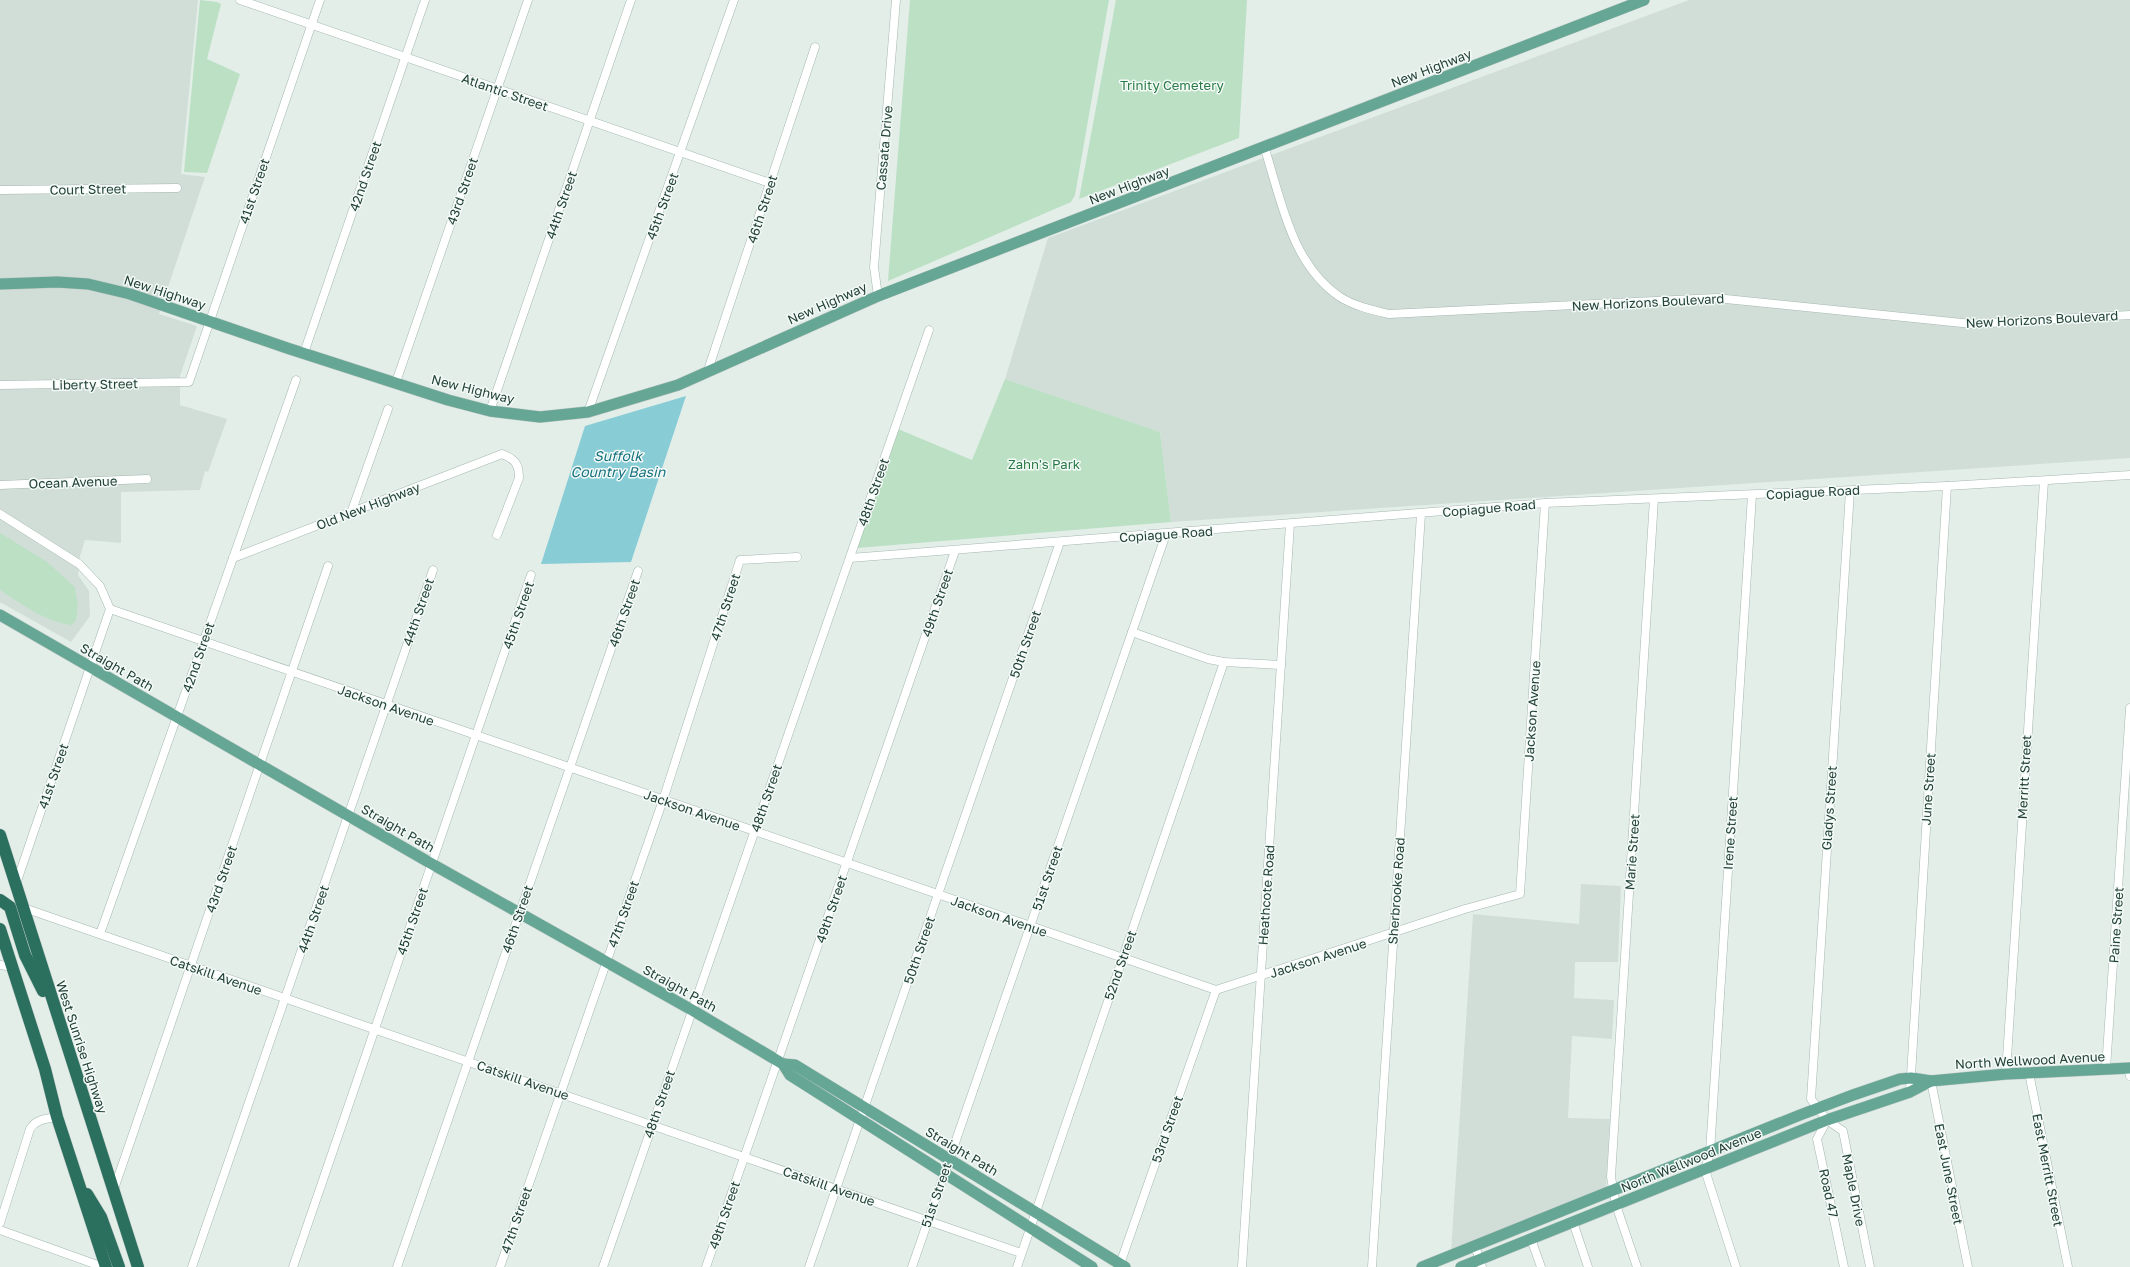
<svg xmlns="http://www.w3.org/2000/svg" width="2130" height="1267" viewBox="0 0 2130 1267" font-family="'Golos Text',sans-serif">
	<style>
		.built { fill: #d1ded8 }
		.green { fill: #bbe0c4 }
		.water { fill: #88ccd6 }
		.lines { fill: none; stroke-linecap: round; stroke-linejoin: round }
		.minor-casing { stroke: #a5b7b0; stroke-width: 9 }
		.major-casing { stroke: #c1cac7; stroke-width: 12 }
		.highway-casing { stroke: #c1cac7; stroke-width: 13 }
		.minor { stroke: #fff; stroke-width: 8 }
		.major { stroke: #65a694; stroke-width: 11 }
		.highway { stroke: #2b6f5f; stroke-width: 12 }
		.labels { text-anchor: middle; stroke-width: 3; stroke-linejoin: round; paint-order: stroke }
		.street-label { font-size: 13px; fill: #214137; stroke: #f4faf7 }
		.park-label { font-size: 13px; fill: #297a46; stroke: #f4faf7 }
		.water-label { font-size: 14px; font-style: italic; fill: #177281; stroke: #f4faf7 }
	</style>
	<rect width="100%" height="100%" fill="#e3eee9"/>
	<g class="built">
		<path d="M 0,0 L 198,0 L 181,174 L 205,177 L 159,314 L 197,326 L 180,376 L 180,405 L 227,419 L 208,472 L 205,471 L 200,490 L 121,492 L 121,543 L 85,540 L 80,556 L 78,575 L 89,591 L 90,616 L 71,642 L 0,602 Z"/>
		<path d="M 1689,0 L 2130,0 L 2130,458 L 1171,522 L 1160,432 L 1005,379 L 1048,238 Z"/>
		<path d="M 1581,884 L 1621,886 L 1618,962 L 1575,962 L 1574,998 L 1614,1000 L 1612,1039 L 1572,1036 L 1568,1118 L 1610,1119 L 1606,1189 L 1451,1251 L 1473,914 L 1579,924 Z"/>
	</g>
	<g class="green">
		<path d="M 200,0 L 217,2 L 221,4 L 207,59 L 240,74 L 207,173 L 184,172 Z"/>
		<path d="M 910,0 L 1109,0 L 1075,195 L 1071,202 L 888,281 Z"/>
		<path d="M 1116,0 L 1247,0 L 1239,138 L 1079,199 Z"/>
		<path d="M 1005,379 L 1160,432 L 1171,522 L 857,548 L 898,429 L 972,460 Z"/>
		<path d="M 0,533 L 47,562 L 75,587 L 78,606 L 76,620 L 72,625 C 45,622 22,604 0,590 Z"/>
	</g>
	<path class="water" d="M 686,396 L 631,562 L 541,564 L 585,426 Z"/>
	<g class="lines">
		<defs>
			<g id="minor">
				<path d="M 240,0 L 770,183"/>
				<path d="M 1264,146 C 1281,199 1291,264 1340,297 C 1354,306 1372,310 1389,314 L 1716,298 L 1972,324 L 2130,315"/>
				<path d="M 0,190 L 177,188"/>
				<path d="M 878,296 L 874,267 L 896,0"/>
				<path d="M 304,353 L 425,0"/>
				<path d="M 708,370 L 815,47"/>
				<path d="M 396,382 L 528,0"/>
				<path d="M 0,385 L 189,382 L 320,0"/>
				<path d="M 490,411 L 631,0"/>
				<path d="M 588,412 L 734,0"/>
				<path d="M 0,485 L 147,479"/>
				<path d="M 1850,491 L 1811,1099 L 1827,1120 L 1843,1131 L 1870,1267"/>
				<path d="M 351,513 L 388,409"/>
				<path d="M 0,514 L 79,564 L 100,586 L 110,609 L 16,884"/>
				<path d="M 233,558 L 502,454 C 515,459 519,464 519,478 L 497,535"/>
				<path d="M 850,558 L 1545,503 L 1947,486 L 2130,475"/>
				<path d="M 110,609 L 1216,990 L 1465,909 L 1520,894 L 1545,503"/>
				<path d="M 1132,632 L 1208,659 L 1224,662 L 1281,665"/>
				<path d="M 24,908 L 1021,1253"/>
				<path d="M 100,934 L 296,380"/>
				<path d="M 0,965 L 12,967"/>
				<path d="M 2128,1068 L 2130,1076"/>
				<path d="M 2106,1069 L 2130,708"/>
				<path d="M 2029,1073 L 2068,1267"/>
				<path d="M 2006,1074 L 2044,481"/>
				<path d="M 1931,1081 L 1968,1267"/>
				<path d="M 1910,1092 L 1947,486"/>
				<path d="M 1827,1120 L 1817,1139 L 1844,1267"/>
				<path d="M 113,1192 L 328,566"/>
				<path d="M 1573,1222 L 1588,1267"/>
				<path d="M 0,1223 L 30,1129 C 36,1119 46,1119 57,1117"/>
				<path d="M 0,1230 L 103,1267"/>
				<path d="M 1531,1239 L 1541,1267"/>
				<path d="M 1475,1246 L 1482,1267"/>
				<path d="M 192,1267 L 433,570"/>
				<path d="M 293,1267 L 531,575"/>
				<path d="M 397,1267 L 638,571"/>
				<path d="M 500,1267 L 663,800 L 740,560 L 797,557"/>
				<path d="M 603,1267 L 929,330"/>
				<path d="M 706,1267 L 955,551"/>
				<path d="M 809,1267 L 1060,542"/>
				<path d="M 912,1267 L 1166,534"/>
				<path d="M 1017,1267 L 1224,662"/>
				<path d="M 1119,1267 L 1216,990"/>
				<path d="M 1242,1267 L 1290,524"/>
				<path d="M 1372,1267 L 1421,514"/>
				<path d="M 1637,1267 L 1616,1205 L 1611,1177 L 1654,499"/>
				<path d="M 1736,1267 L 1705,1170 L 1710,1152 L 1752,495"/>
			</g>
			<g id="major">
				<path d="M 0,284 L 57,282 L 88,284 L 130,294 L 287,348 L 448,400 L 490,411 L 540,417 L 588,412 L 678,385 L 878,296 L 1644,0"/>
				<path d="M 0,615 L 432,864 L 692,1010 L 778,1061 L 783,1064 L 790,1075 L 1092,1267"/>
				<path d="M 783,1064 L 795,1065 L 1125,1267"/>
				<path d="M 1422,1267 L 1800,1115 L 1853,1095 L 1900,1079 L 1911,1078 L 1931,1081 L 2006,1074 L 2130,1068"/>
				<path d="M 1461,1267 L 1827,1120 L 1910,1092 L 1931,1081"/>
			</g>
			<g id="highway">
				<path d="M 0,835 L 138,1267"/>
				<path d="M 0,900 L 10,907 L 25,955 L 43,991"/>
				<path d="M 0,929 L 45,1069 L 57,1117 L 106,1267"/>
				<path d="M 87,1194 L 101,1217 L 119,1267"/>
			</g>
		</defs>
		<use href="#minor" class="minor-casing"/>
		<use href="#major" class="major-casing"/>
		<use href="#highway" class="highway-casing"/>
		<use href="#minor" class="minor"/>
		<use href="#major" class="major"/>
		<use href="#highway" class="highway"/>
	</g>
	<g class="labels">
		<g class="street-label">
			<text transform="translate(1431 68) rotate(-21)" y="5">New Highway</text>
			<text transform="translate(505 92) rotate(19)" y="5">Atlantic Street</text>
			<text transform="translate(884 148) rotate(-85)" y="5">Cassata Drive</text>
			<text transform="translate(365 176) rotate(-71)" y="5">42nd Street</text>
			<text transform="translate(1129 185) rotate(-21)" y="5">New Highway</text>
			<text transform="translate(88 189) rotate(-1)" y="5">Court Street</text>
			<text transform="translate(254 191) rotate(-71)" y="5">41st Street</text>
			<text transform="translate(462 191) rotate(-71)" y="5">43rd Street</text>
			<text transform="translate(561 205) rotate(-71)" y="5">44th Street</text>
			<text transform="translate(662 206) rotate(-70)" y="5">45th Street</text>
			<text transform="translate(762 209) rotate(-72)" y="5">46th Street</text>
			<text transform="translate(165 292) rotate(18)" y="5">New Highway</text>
			<text transform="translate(1648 302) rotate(-3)" y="5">New Horizons Boulevard</text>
			<text transform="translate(827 303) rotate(-24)" y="5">New Highway</text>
			<text transform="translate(2042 319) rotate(-3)" y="5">New Horizons Boulevard</text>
			<text transform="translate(95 384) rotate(-1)" y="5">Liberty Street</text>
			<text transform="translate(473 389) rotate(14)" y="5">New Highway</text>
			<text transform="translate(73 482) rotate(-2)" y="5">Ocean Avenue</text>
			<text transform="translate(873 492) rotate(-71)" y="5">48th Street</text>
			<text transform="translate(1813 492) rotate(-3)" y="5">Copiague Road</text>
			<text transform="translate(368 506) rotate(-21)" y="5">Old New Highway</text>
			<text transform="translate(1489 508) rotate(-5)" y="5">Copiague Road</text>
			<text transform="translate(1166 534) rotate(-4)" y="5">Copiague Road</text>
			<text transform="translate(937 603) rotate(-71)" y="5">49th Street</text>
			<text transform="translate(725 607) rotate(-72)" y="5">47th Street</text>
			<text transform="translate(418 612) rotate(-71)" y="5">44th Street</text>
			<text transform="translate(624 613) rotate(-71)" y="5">46th Street</text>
			<text transform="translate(518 615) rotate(-71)" y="5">45th Street</text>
			<text transform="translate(1025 644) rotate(-71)" y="5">50th Street</text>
			<text transform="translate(198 657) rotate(-71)" y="5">42nd Street</text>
			<text transform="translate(117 667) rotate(30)" y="5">Straight Path</text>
			<text transform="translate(386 705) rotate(19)" y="5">Jackson Avenue</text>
			<text transform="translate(1532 711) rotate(-86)" y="5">Jackson Avenue</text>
			<text transform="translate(53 776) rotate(-71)" y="5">41st Street</text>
			<text transform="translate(2024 777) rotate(-87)" y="5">Merritt Street</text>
			<text transform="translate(1928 789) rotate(-86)" y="5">June Street</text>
			<text transform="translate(766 798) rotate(-71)" y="5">48th Street</text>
			<text transform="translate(1829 808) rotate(-86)" y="5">Gladys Street</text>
			<text transform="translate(692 810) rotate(19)" y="5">Jackson Avenue</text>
			<text transform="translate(398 828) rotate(30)" y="5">Straight Path</text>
			<text transform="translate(1730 833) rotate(-86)" y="5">Irene Street</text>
			<text transform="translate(1632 852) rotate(-86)" y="5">Marie Street</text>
			<text transform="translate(1047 878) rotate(-71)" y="5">51st Street</text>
			<text transform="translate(221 879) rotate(-71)" y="5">43rd Street</text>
			<text transform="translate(1396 891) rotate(-86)" y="5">Sherbrooke Road</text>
			<text transform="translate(1266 895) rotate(-86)" y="5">Heathcote Road</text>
			<text transform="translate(831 909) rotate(-71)" y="5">49th Street</text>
			<text transform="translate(623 914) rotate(-71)" y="5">47th Street</text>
			<text transform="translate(999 916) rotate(19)" y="5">Jackson Avenue</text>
			<text transform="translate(313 919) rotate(-71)" y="5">44th Street</text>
			<text transform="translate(517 919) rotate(-71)" y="5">46th Street</text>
			<text transform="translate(412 921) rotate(-71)" y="5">45th Street</text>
			<text transform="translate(2116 925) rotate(-86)" y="5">Paine Street</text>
			<text transform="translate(919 950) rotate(-71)" y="5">50th Street</text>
			<text transform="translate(1318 958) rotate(-18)" y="5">Jackson Avenue</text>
			<text transform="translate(1120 965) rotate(-71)" y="5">52nd Street</text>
			<text transform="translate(216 975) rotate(19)" y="5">Catskill Avenue</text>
			<text transform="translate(680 988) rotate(29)" y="5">Straight Path</text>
			<text transform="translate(82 1047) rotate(72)" y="5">West Sunrise Highway</text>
			<text transform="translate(2030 1060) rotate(-3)" y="5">North Wellwood Avenue</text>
			<text transform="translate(523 1080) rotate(19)" y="5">Catskill Avenue</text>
			<text transform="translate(659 1104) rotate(-71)" y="5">48th Street</text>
			<text transform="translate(1167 1129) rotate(-71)" y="5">53rd Street</text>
			<text transform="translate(962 1151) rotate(31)" y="5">Straight Path</text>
			<text transform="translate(1691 1160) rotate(-22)" y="5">North Wellwood Avenue</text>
			<text transform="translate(2048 1170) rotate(79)" y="5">East Merritt Street</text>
			<text transform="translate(1949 1174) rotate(79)" y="5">East June Street</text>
			<text transform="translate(829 1186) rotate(19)" y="5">Catskill Avenue</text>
			<text transform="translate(1854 1190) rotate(79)" y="5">Maple Drive</text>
			<text transform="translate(1829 1193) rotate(78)" y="5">Road 47</text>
			<text transform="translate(936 1195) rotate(-71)" y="5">51st Street</text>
			<text transform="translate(724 1215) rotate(-71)" y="5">49th Street</text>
			<text transform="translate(516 1220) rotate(-71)" y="5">47th Street</text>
		</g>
		<g class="park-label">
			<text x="1172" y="90">Trinity Cemetery</text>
			<text x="1044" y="469">Zahn's Park</text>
		</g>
		<g class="water-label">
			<text x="618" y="461">Suffolk<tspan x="618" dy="16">Country Basin</tspan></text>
		</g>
	</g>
</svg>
